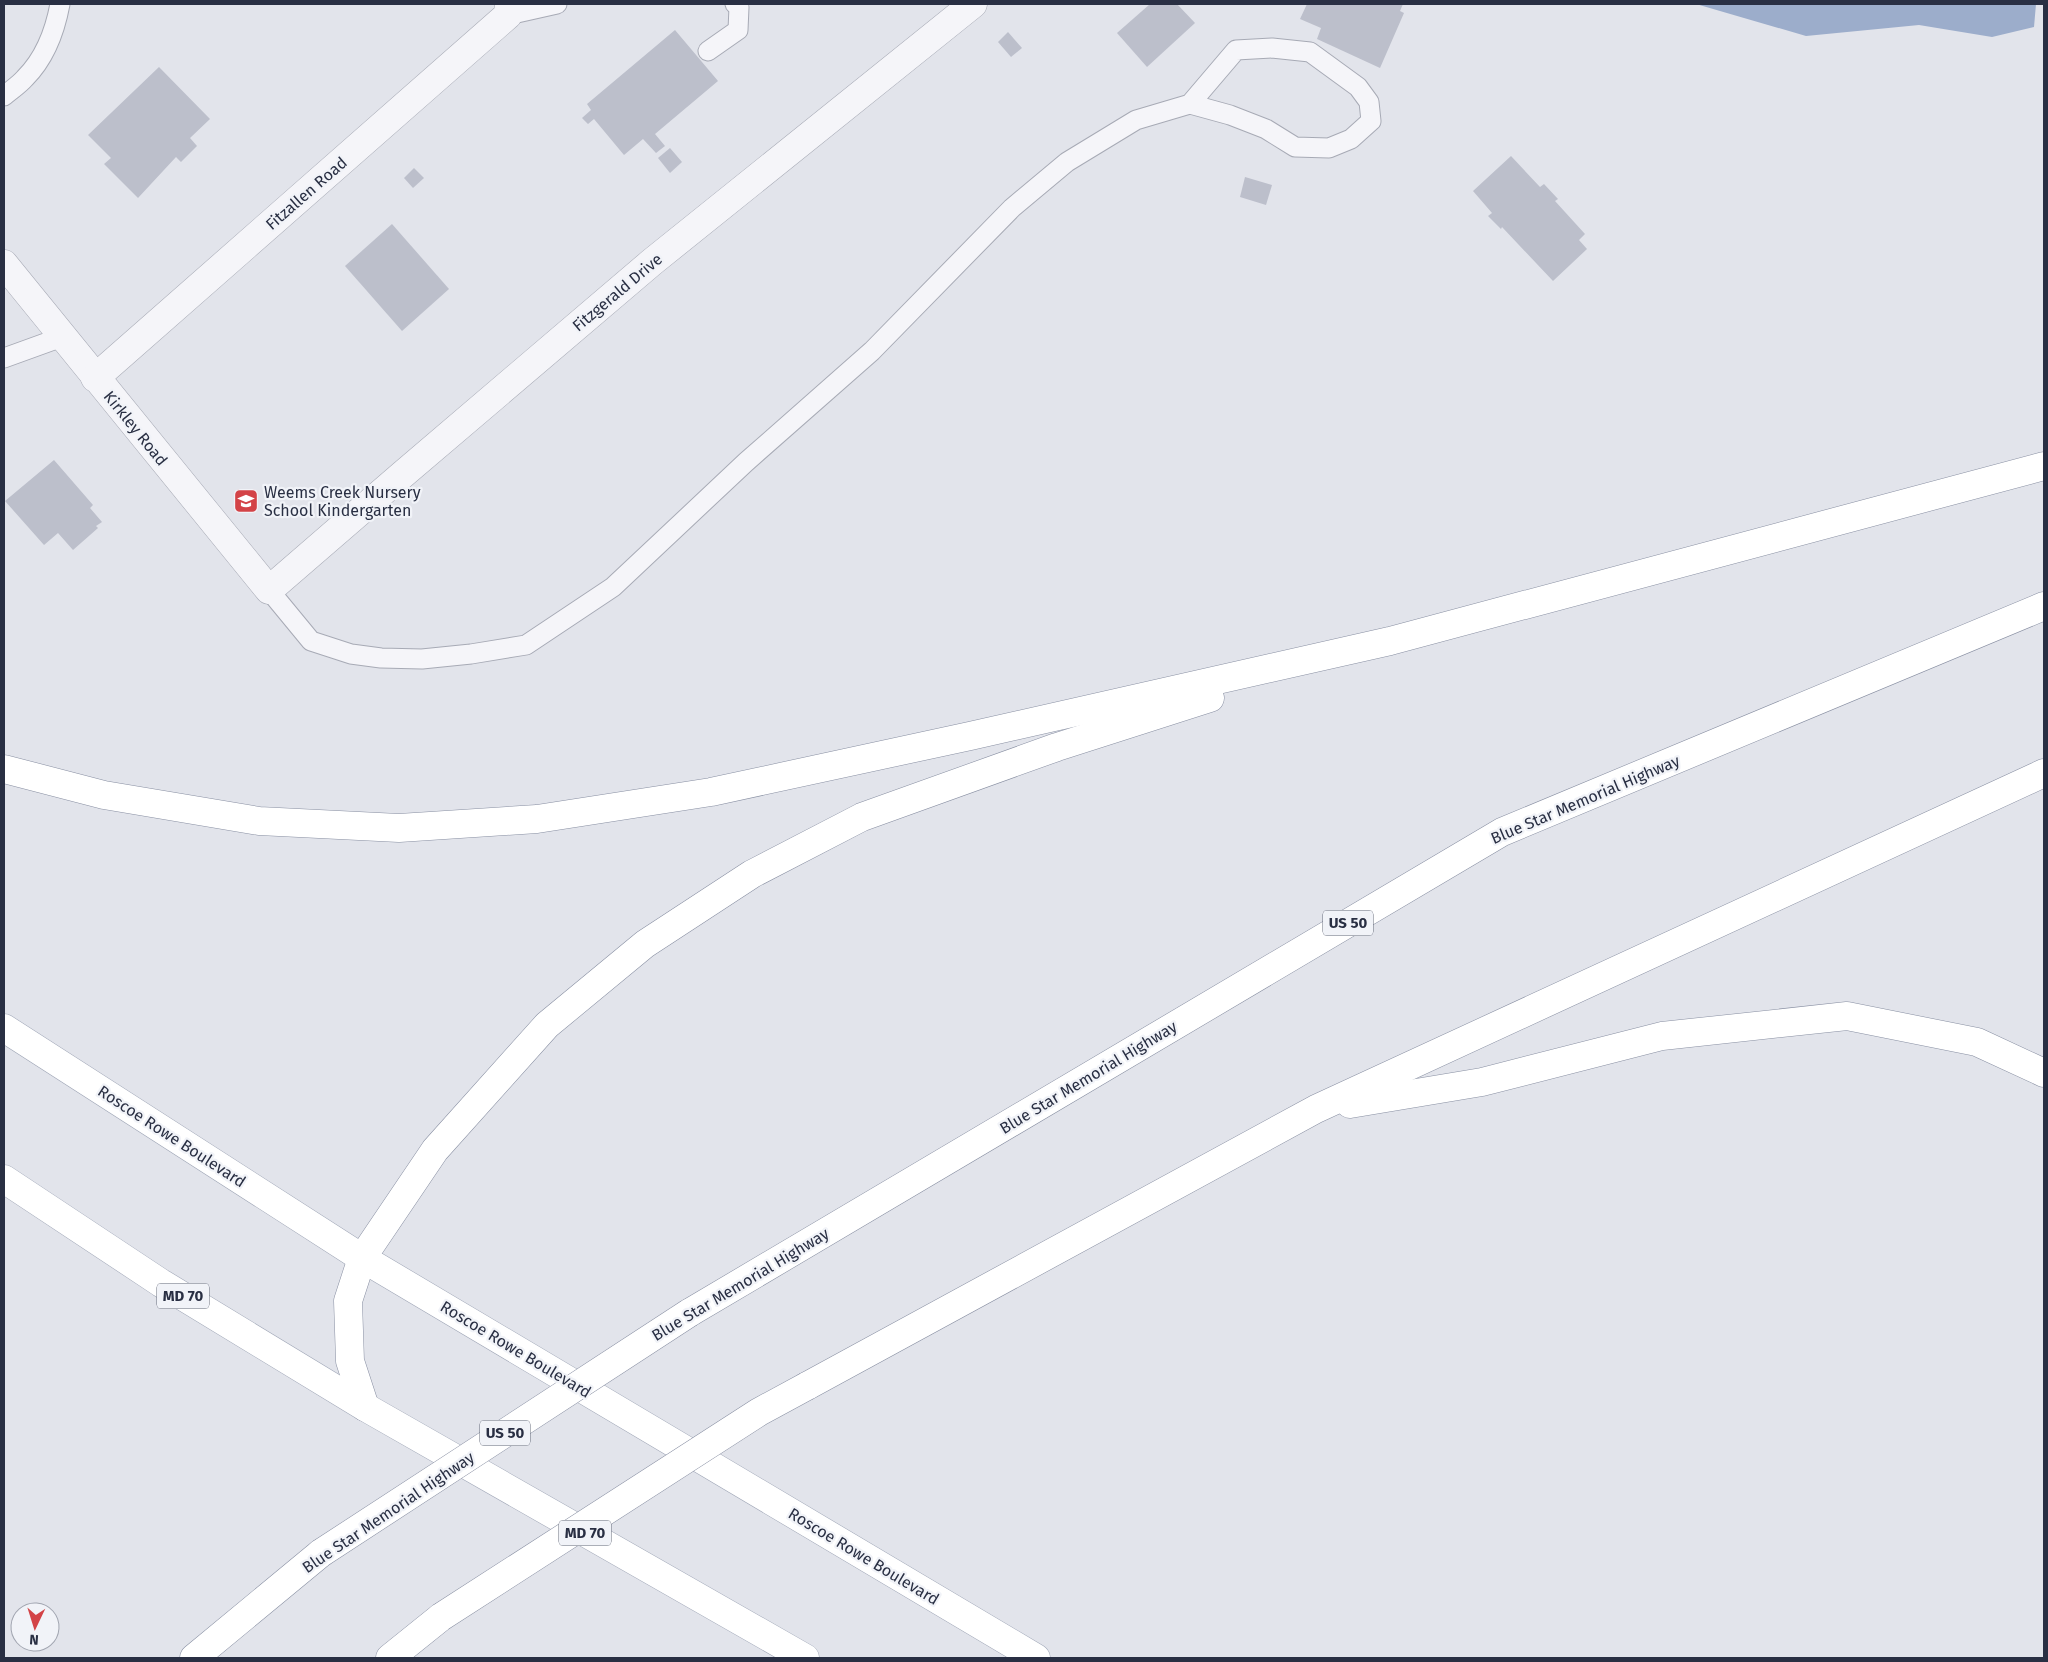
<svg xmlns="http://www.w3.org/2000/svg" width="2048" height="1662" viewBox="0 0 2048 1662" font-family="'Fira Sans',sans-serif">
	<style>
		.water { fill: #9cadcb }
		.building { fill: #bcbfcb }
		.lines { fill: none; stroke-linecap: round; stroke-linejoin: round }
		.lane-casing { stroke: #a7aab5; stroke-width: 21 }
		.street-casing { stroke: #a7aab5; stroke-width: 29 }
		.primary-casing { stroke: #a0a7b7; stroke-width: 29 }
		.highway-casing { stroke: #888fa2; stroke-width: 29 }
		.lane { stroke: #f5f5f9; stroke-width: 19 }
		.street { stroke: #f5f5f9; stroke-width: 28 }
		.primary { stroke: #fff; stroke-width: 28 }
		.highway { stroke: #fff; stroke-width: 28 }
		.highway-bridge-casing { stroke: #888fa2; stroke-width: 29; stroke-linecap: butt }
		.highway-bridge { stroke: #fff; stroke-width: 28 }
		.labels { text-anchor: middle; stroke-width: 4.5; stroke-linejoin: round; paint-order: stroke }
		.shield { fill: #f1f3f8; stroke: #656a79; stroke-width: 1 }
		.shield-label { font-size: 15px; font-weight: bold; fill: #292f43 }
		.street-label { font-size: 16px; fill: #292f43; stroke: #f1f3f8 }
		.poi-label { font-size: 16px; fill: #292f43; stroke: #f1f3f8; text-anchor: start }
	</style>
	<rect width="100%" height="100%" fill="#e2e4eb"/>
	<path class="water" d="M 1696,4 L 2036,4 L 2034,27 L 1992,37 L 1919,25 L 1806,36 Z"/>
	<g class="building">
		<path d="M 1150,4 L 1177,4 L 1195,23 L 1147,67 L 1117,33 Z"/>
		<path d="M 1307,4 L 1403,4 L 1400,11 L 1404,13 L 1380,68 L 1317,39 L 1321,28 L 1300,19 Z"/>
		<path d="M 675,30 L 718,81 L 655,134 L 665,146 L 656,153 L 643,139 L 624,155 L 594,119 L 588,124 L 582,118 L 591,110 L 587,104 Z"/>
		<path d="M 1008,32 L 1022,48 L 1011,57 L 998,42 Z"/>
		<path d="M 159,67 L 210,119 L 190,138 L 197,146 L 181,162 L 176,157 L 138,198 L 104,164 L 111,158 L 88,135 Z"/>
		<path d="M 670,148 L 682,162 L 670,173 L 658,158 Z"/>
		<path d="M 1511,156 L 1540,187 L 1544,184 L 1558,199 L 1555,201 L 1585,234 L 1579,240 L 1587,249 L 1553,281 L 1502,227 L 1501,229 L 1488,216 L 1492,213 L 1473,191 Z"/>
		<path d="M 414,168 L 424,178 L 413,188 L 404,178 Z"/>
		<path d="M 1245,177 L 1272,185 L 1266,205 L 1240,197 Z"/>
		<path d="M 392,224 L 449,289 L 402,331 L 345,266 Z"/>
		<path d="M 54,460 L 93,505 L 90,508 L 102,522 L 96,526 L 98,528 L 73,550 L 58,533 L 44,545 L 5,501 Z"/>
	</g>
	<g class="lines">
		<defs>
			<g id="lane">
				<path d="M 508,15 L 557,4"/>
				<path d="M 708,51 L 738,30 L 739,7 L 735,4"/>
				<path d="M 4,96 C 11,90 19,85 25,78 C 45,58 55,31 60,4"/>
				<path d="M 4,358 L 62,337"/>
				<path d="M 269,590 L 311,641 L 351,654 L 381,658 L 422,659 L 471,654 L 526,645 L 613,587 L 746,462 L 872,351 L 1012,208 L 1067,162 L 1136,120 L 1190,104 L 1236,50 L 1272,48 L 1310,52 L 1358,87 L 1369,102 L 1371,121 L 1351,139 L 1329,148 L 1295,147 L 1266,129 L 1230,115 L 1190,104"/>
			</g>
			<g id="street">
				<path d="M 4,264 L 269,590 L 402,475 L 652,262 L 973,4"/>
				<path d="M 95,378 L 508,15 L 509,4"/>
			</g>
			<g id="primary">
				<path d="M 4,1028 L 362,1258 L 1036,1658"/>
				<path d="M 4,1179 L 161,1283 L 365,1407 L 805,1658"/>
			</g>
			<g id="highway">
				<path d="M 4,769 L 104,795 L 259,821 L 399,828 L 537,819 L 711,792 L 970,736 L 1390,641 L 2044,466"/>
				<path d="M 1350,1104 L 1482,1082 L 1662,1036 L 1847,1016 L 1977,1042 L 2044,1073"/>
				<path d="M 689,1313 L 1502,832 L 2044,606"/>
				<path d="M 807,1386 L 1316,1109 L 2044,773"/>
				<path d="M 365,1407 L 350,1361 L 348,1301 L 362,1258 L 435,1150 L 547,1025 L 645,944 L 752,874 L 862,817 L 1057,747 L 1210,698"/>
				<path d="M 194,1658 L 321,1553"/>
				<path d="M 390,1658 L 441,1617"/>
			</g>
		</defs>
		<use href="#lane" class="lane-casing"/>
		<use href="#street" class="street-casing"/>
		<use href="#primary" class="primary-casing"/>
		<use href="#highway" class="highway-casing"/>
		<use href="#lane" class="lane"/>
		<use href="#street" class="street"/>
		<use href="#primary" class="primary"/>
		<use href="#highway" class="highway"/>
		<defs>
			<g id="highway-bridge">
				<path d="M 321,1553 L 689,1313"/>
				<path d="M 441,1617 L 759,1412 L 807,1386"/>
			</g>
		</defs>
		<use href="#highway-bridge" class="highway-bridge-casing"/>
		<use href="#highway-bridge" class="highway-bridge"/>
	</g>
	<defs>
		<symbol id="school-square" viewBox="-11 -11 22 22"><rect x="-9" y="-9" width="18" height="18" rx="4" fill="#d34347" stroke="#f1f3f8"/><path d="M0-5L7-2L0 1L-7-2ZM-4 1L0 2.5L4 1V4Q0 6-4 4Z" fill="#fff"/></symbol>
	</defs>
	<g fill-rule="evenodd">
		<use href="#school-square" x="232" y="487" width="28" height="28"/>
	</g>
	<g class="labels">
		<g class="shield">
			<rect x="1323" y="910.5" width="50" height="25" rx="4"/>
			<rect x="157" y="1283.5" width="52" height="25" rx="4"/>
			<rect x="480" y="1420.5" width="50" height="25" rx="4"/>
			<rect x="559" y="1520.5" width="52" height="25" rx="4"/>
		</g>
		<g class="shield-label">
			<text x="1348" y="928">US 50</text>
			<text x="183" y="1301">MD 70</text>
			<text x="505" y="1438">US 50</text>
			<text x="585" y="1538">MD 70</text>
		</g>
		<g class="street-label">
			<text transform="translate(306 193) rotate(-41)" y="6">Fitzallen Road</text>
			<text transform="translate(617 292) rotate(-40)" y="6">Fitzgerald Drive</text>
			<text transform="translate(136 428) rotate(51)" y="6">Kirkley Road</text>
			<text transform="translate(1585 799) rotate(-23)" y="6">Blue Star Memorial Highway</text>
			<text transform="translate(1088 1077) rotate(-31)" y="6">Blue Star Memorial Highway</text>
			<text transform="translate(172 1136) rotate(33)" y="6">Roscoe Rowe Boulevard</text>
			<text transform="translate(740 1284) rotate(-31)" y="6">Blue Star Memorial Highway</text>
			<text transform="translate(516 1349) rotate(31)" y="6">Roscoe Rowe Boulevard</text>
			<text transform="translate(388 1512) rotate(-34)" y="6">Blue Star Memorial Highway</text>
			<text transform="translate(864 1556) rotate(31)" y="6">Roscoe Rowe Boulevard</text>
		</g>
		<g class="poi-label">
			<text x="264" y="498">Weems Creek Nursery<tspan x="264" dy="18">School Kindergarten</tspan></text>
		</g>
	</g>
	<rect width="2048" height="1662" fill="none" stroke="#292f43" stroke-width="10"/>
	<g transform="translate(35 1627) rotate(184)"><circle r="24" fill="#f1f3f8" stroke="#a1a5b0"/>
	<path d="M0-4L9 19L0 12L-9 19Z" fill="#d34347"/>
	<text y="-8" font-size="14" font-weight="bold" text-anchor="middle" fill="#292f43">N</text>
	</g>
</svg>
